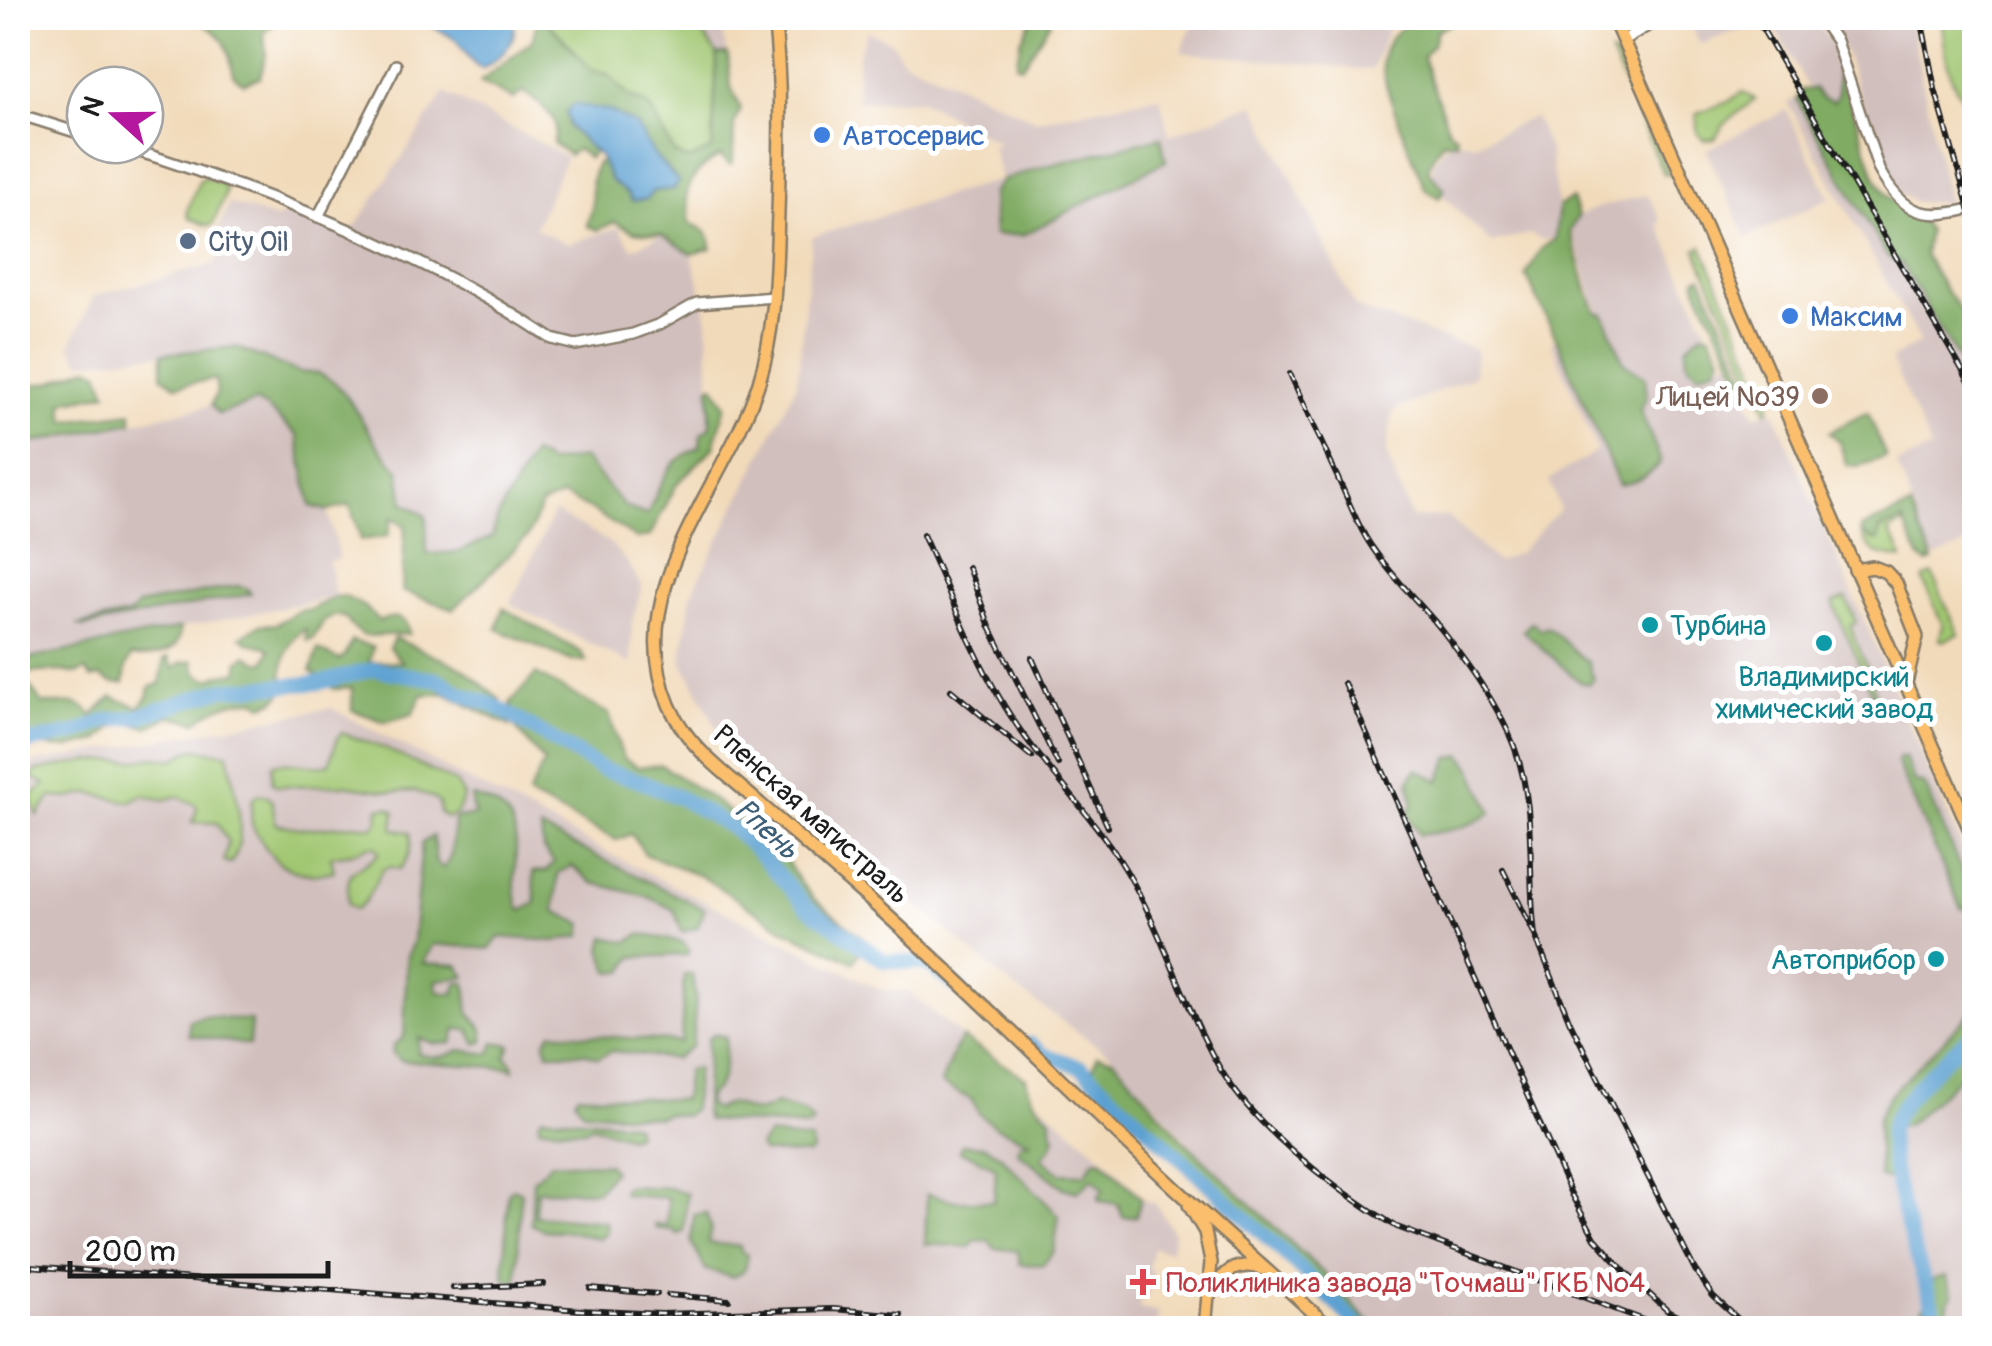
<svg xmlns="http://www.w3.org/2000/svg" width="1992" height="1346" viewBox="0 0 1992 1346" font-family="Pangolin,sans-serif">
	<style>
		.industrial { fill: #d1bfbd }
		.green { fill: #a0c671; stroke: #5e7146; stroke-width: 2.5 }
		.forest { fill: #80ab63; stroke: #4e6440; stroke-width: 2.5 }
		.water { fill: #5da1d2; stroke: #3c5e77; stroke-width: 2.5 }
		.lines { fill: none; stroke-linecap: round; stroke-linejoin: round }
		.river { stroke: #5da1d2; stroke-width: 15 }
		.minor-casing { stroke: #867b6b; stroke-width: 14 }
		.major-casing { stroke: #867b6b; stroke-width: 16 }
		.minor { stroke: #fff; stroke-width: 9 }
		.major { stroke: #fabe6d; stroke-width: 11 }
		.rail-casing { stroke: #1c1c1c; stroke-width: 6 }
		.rail { stroke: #fff; stroke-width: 2.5; stroke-dasharray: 8; stroke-linecap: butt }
		.shop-dot { fill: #3f7fe0; stroke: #fff; stroke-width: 4 }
		.service-dot { fill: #5c6f8a; stroke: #fff; stroke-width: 4 }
		.education-dot { fill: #8d6e63; stroke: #fff; stroke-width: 4 }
		.culture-dot { fill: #0f9aa8; stroke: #fff; stroke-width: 4 }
		.health-dot { fill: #e0444e; stroke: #fff; stroke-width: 4 }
		.labels { text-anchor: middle; stroke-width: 10; stroke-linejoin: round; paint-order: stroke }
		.shop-label { font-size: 28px; fill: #366cbe; stroke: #fff; text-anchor: start }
		.service-label { font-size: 28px; fill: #4e5e75; stroke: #fff; text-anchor: start }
		.education-label { font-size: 28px; fill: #785e54; stroke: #fff; text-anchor: end }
		.culture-label { font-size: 28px; fill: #0d838f; stroke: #fff; text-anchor: start }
		.street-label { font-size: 28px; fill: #1c1c1c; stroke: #fff }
		.health-label { font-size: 28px; fill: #be3a42; stroke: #fff; text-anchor: start }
		.water-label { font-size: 30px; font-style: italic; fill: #3c5e77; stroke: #fff }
	</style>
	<rect width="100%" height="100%" fill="#fff"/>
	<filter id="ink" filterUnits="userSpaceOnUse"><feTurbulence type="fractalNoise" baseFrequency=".01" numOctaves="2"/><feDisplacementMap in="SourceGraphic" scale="20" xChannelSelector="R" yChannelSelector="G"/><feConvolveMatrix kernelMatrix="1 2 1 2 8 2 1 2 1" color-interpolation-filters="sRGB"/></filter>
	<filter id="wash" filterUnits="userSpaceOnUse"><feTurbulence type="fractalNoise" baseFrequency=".0048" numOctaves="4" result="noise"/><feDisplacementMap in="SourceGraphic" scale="40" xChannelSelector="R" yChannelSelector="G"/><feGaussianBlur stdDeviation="2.25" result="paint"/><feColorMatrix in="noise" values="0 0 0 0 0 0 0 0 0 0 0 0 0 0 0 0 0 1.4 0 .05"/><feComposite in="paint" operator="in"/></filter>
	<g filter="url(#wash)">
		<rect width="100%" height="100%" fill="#f1daba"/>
		<g class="industrial">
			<path d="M 692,18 L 718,18 L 728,54 L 717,54 Z"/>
			<path d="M 1195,18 L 1408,18 L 1390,24 L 1372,70 L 1181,52 Z"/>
			<path d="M 1687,18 L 1813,18 L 1831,42 L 1848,98 L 1821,111 L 1770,19 L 1700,44 Z"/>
			<path d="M 1828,18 L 1909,18 L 1948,203 L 1915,202 L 1894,190 L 1887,178 L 1845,52 Z"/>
			<path d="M 867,31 L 891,41 L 902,59 L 1036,120 L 1160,96 L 1169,135 L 1255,104 L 1355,307 L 1476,350 L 1474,376 L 1393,411 L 1386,454 L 1412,519 L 1447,516 L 1497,562 L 1518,553 L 1560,509 L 1549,480 L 1597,451 L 1551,342 L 1602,320 L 1596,306 L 1572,231 L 1571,219 L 1597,208 L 1646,195 L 1650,199 L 1661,220 L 1659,225 L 1722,363 L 1730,360 L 1755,416 L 1773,409 L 1974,876 L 1974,1017 L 1884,1109 L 1888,1163 L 1934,1328 L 1374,1328 L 1254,1216 L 1113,1057 L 1014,987 L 725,744 L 682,660 L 691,595 L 797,384 L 812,237 L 1001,179 L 992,146 L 1000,143 L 921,100 L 857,101 L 858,54 Z"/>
			<path d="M 445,93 L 566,157 L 535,228 L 568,244 L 619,227 L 632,249 L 662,235 L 692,254 L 708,320 L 710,428 L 700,447 L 680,455 L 669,469 L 647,515 L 625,507 L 583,458 L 498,516 L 493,537 L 458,552 L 426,554 L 404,502 L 399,470 L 379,447 L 346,395 L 318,373 L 299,372 L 235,347 L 81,362 L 70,346 L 94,296 L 215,264 L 225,244 L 215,238 L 229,203 L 276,219 L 289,212 L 341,234 L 355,227 Z"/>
			<path d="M 1802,95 L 1959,361 L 1974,396 L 1974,541 L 1933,559 L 1897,464 L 1931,449 L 1891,359 L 1920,342 L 1788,103 Z"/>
			<path d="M 1786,110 L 1830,198 L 1747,238 L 1706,150 Z"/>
			<path d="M 1534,117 L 1549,150 L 1557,201 L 1555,238 L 1544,240 L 1529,234 L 1491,243 L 1433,186 L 1433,163 L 1446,146 L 1460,141 L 1475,144 Z"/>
			<path d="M 304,386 L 337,507 L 328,512 L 339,558 L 329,561 L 335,597 L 18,661 L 18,446 Z"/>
			<path d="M 554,512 L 610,543 L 627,562 L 642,587 L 632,623 L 631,664 L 510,604 Z"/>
			<path d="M 331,708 L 600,849 L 881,990 L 908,991 L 1107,1160 L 1146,1201 L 1155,1203 L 1174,1233 L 1171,1251 L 1153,1248 L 1148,1269 L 1153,1271 L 1147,1298 L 1142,1297 L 1139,1308 L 1159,1313 L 1155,1328 L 18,1328 L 18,766 Z"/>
			<path d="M 1974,1054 L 1974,1328 L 1948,1328 L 1938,1286 L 1929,1279 L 1896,1153 L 1895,1129 Z"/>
		</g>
		<g class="green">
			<path d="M 544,18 L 692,18 L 717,54 L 712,150 L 689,160 L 675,154 L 648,106 L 628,96 L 608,74 L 592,70 Z"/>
			<path d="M 1941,18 L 1974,18 L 1974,105 C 1945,92 1946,47 1941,18 Z"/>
			<path d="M 1611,54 L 1617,56 L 1669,174 L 1663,173 Z"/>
			<path d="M 1742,92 L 1755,99 L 1723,125 L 1715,139 L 1705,140 L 1697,133 L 1697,113 L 1728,102 Z"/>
			<path d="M 205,177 L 224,184 L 226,193 L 213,224 L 208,226 L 189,218 L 187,211 L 199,181 Z"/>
			<path d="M 1702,246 L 1771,405 L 1767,411 L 1696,249 Z"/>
			<path d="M 1903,519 L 1905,523 L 1889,531 C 1893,541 1902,548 1902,559 C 1879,554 1872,557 1862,534 L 1874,540 L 1880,529 Z"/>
			<path d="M 1932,574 L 1959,634 L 1943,641 L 1939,639 L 1943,626 L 1923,579 Z"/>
			<path d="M 1846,598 L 1856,623 L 1850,626 L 1874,684 L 1873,686 L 1877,699 L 1874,698 L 1833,603 Z"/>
			<path d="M 342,733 L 384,748 L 450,780 L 457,784 L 464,796 L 457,814 L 447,818 L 440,813 L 439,803 L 433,798 L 416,791 L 391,792 L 343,785 L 277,786 L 272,782 L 273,764 C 292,759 311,769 329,764 L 338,737 Z"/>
			<path d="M 197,749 L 228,753 C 233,783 251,840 230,864 L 224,862 L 228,842 L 217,823 L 192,822 L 197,810 L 196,805 L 178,796 L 164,800 L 143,795 L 129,802 L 90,793 L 69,798 L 51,797 L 38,816 L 30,797 L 46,784 L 32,778 L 35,771 L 88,761 L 137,760 L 153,757 L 174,760 L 187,751 Z"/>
			<path d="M 259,794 L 268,796 L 272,801 L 276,824 L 305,829 L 355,825 L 373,827 L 378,821 L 379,808 L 388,807 L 395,811 L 393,829 L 410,832 C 412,846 410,858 400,869 L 391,867 L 383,869 L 365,902 L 356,909 L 348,904 C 346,860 355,877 379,853 L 376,847 L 369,846 L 353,853 L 331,856 L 334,871 C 303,879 280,871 264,845 C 260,838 253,830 252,823 C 250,816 252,806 253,798 Z"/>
		</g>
		<g class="forest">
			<path d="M 193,18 L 279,18 L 264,33 L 266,55 L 260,77 L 244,83 L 234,76 C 227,39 224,36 193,18 Z"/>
			<path d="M 538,18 L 544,18 L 592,70 L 608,74 L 628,96 L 648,105 L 675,154 L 689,160 L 712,149 L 717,54 L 728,54 L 731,87 L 741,109 L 734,124 L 733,162 L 730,165 L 721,156 C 706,163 685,180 687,199 C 689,208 690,214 689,223 C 702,228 712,232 711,248 L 692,254 L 662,235 L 634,232 L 615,222 L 598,230 L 587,226 C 588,220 591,214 592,208 C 593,189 588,182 597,163 L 603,162 L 611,181 L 628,194 L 674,189 L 679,182 L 654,155 L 635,125 L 569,127 L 595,151 L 588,158 L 577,149 L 569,155 L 553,143 C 562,115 543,108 524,92 L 513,99 L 480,82 L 532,41 Z"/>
			<path d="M 1032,18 L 1051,18 L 1052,19 L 1022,66 L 1016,64 L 1021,40 Z"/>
			<path d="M 1414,18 L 1462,18 L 1437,30 L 1433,44 L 1423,57 L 1449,131 L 1456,135 L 1457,142 L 1442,142 L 1432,158 L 1428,170 L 1444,189 L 1439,198 L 1425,189 C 1416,164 1380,82 1382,61 C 1384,40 1399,28 1414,18 Z"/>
			<path d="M 1841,71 L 1875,176 L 1886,194 L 1901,208 L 1916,214 L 1928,230 L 1924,255 L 1944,288 L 1974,329 L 1974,396 L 1959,361 L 1901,263 L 1888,258 L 1797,100 L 1802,90 L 1814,89 L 1821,98 L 1834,102 L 1838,93 L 1837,73 Z"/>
			<path d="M 1161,137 L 1166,161 L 1023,235 L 994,235 L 992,194 L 1002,180 L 1046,166 Z"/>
			<path d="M 1572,199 L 1578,216 L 1570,231 L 1585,283 L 1596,312 L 1604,314 L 1624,363 L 1645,377 L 1647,397 L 1640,410 L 1661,461 C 1652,476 1637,482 1619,485 L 1555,336 L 1526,275 L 1541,249 L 1555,239 L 1559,206 Z"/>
			<path d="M 1701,276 L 1752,389 L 1749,394 L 1696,285 L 1696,278 Z"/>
			<path d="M 1702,332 L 1710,334 L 1721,356 L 1716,367 L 1699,373 L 1687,363 L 1686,347 Z"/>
			<path d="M 235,347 L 299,372 L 318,373 L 334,382 L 346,395 L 379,447 L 399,470 L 404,502 L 426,516 L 427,554 L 458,552 L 492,537 L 498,516 L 532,454 L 549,463 L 583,458 L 625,507 L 647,515 C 663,482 664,462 700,447 L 701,434 L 710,428 L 710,386 L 714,385 L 726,405 L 714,447 L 677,484 L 650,536 L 637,539 L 591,510 L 563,496 L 542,504 L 528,536 L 454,609 L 402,591 L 405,526 L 392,517 L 388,536 L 361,540 L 350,505 L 328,511 L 311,506 L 297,435 L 267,408 L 256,402 L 218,414 L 211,405 L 217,392 L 215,379 L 177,386 L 162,376 L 162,354 Z"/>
			<path d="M 88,367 L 99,371 L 107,393 L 63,402 L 65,421 L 132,412 L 132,422 L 18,446 L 18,373 L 25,377 L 31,385 L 51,382 Z"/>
			<path d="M 1868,412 L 1886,457 L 1859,466 L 1847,465 L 1839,442 L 1829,432 Z"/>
			<path d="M 1911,507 L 1933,561 L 1927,563 L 1919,557 L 1903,520 L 1880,529 L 1879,540 L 1874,540 L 1862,534 L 1861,528 Z"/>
			<path d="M 237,586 L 247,588 L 251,594 L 83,627 L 79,625 L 131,614 L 138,605 Z"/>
			<path d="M 344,596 L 365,607 L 379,621 C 394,615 407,615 409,634 L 364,636 L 350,625 L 346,618 L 336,615 L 323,622 L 312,640 L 306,640 L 306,629 C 285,640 280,670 283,691 C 278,700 271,703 262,705 L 257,700 C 235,700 214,707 197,722 L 170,716 L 149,727 L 128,723 L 113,727 L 98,741 L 68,748 L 38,746 L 18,753 L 19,685 L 28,684 L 42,703 C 63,707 79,696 92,716 L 112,697 L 139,707 L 148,697 L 150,687 L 160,684 L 164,660 L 169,658 L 173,669 L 180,663 L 193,661 C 195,672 198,677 211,679 L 220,674 L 239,672 L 238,662 L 247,655 L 258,662 L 265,662 L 270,650 L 267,647 L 249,643 L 241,637 L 259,625 L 276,624 L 300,610 L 309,610 L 335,597 Z"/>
			<path d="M 503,608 L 581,652 L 586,661 L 572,661 L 497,629 Z"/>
			<path d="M 1532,622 L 1541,630 L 1546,627 C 1562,635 1571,652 1588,662 L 1594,679 L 1588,684 L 1580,682 L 1523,631 Z"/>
			<path d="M 180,628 C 182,654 151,659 131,656 L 126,668 L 124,683 L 112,683 L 100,676 L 92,678 L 85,670 L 77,674 L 62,671 L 18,673 L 18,661 Z"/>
			<path d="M 394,638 L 461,667 L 499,698 L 510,726 L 443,693 L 422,695 L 413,714 L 385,722 L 352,710 L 352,688 L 334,689 L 311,671 L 318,649 L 339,660 L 345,656 L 352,641 L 373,647 L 369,662 L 402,662 L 389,648 Z"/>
			<path d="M 536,674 L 609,714 L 623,758 L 638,767 L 661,765 L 711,798 L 783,853 L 794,874 L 814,899 L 866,940 L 854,962 L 787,931 L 699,875 L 646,855 L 631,834 L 617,840 L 528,796 L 544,762 L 515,727 L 511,702 Z"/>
			<path d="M 1462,755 L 1472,768 L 1492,812 C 1471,828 1445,832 1419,835 L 1407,813 L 1413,804 L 1409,782 L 1416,769 L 1440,781 L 1449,758 Z"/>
			<path d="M 1899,758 L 1905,758 L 1914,781 L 1925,785 L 1974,900 L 1972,909 L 1961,908 L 1897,763 Z"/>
			<path d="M 472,797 C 545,812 500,873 521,911 L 536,903 L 533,872 L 547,871 L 554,862 L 543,849 L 541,829 L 705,909 L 697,928 L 682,932 L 674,910 L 646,896 L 593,883 L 572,866 L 558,873 L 555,911 L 583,924 L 581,936 L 556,941 L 499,937 L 490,949 L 433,944 L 423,963 L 458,965 L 466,977 L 436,980 L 438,992 L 454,994 L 457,983 L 466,983 L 469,1012 L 483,1029 L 484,1041 L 476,1044 L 470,1030 L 456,1029 L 452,1043 L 436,1044 L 419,1038 L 418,1054 L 433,1057 L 446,1056 L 460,1050 L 490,1054 L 495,1042 L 511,1045 L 506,1057 L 513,1064 L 514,1070 L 509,1068 L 402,1061 L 392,1054 L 394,1045 L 404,1037 L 407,955 L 413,942 L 422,843 L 433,836 L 436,863 L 444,868 L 451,855 L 454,819 L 475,815 L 472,807 Z"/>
			<path d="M 640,934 L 682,942 L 689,950 L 687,955 L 633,957 L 624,971 L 611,972 C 605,965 606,958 602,950 L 605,937 L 628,942 Z"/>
			<path d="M 692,974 L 696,1001 L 692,1046 L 674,1059 L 612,1051 L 598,1058 L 586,1053 L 548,1053 L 545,1043 L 552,1032 L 681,1042 L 684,975 Z"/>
			<path d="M 1974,1005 L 1974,1064 L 1907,1125 L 1894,1128 L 1894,1155 L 1906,1197 L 1903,1201 L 1897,1199 L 1891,1180 L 1879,1177 L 1877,1120 L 1888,1097 L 1973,1010 Z"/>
			<path d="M 206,1016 L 251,1021 L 249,1045 L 189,1035 L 189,1020 Z"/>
			<path d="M 714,1034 L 726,1037 C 724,1059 728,1083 708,1096 L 708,1105 L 716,1110 C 739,1091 745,1126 775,1104 L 804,1112 L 813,1122 L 809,1127 L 707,1120 L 704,1113 L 708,1038 Z"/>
			<path d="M 962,1038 L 1026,1078 C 1029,1096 1038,1106 1051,1118 L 1051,1128 L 1055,1136 L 1052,1146 L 1042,1158 L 1060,1173 L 1085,1174 L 1094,1160 L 1102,1159 L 1141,1198 L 1136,1216 L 1123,1217 L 1118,1204 L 1099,1201 L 1099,1195 L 1104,1190 L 1093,1178 L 1077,1192 L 1064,1188 L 1017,1151 L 1020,1143 L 1031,1142 L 996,1127 L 979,1114 L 972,1100 L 941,1084 L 954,1050 Z"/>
			<path d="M 1097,1055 L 1114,1059 L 1183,1140 L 1339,1288 L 1367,1320 L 1391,1328 L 1366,1328 L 1092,1070 Z"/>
			<path d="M 697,1068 L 693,1109 L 685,1116 L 667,1114 L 658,1117 L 583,1111 L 575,1099 L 578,1094 L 683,1100 L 687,1070 Z"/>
			<path d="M 542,1116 L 630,1123 L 636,1126 L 636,1134 L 630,1137 L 592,1126 L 585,1130 L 539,1127 L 539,1121 Z"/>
			<path d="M 768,1135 L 811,1140 L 812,1152 L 808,1155 L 762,1152 L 759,1146 Z"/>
			<path d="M 962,1144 L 985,1146 L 999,1154 L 1059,1216 L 1054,1251 L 1043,1265 L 1020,1264 L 1018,1251 L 994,1248 L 989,1241 L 974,1240 L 971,1247 L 925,1244 L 927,1194 L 955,1201 L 994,1201 L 996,1168 L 973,1156 L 960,1152 Z"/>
			<path d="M 551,1162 L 608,1164 L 613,1171 L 597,1191 L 537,1190 L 535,1216 L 606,1222 L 607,1232 L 600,1239 C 589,1237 577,1232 565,1231 C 549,1230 546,1233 531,1224 L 533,1180 Z"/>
			<path d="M 625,1186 L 668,1188 L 687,1193 L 684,1232 L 678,1234 L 673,1230 L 656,1228 L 655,1224 L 667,1225 L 668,1198 L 626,1195 L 622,1192 Z"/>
			<path d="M 513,1188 L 521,1192 L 517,1280 L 509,1281 L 504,1277 L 508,1193 Z"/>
			<path d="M 706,1213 L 711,1228 L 708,1243 L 740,1246 L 742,1253 L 748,1255 L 744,1271 L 733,1277 L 706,1270 L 691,1242 L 694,1215 Z"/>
			<path d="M 1946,1276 L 1953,1296 C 1943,1304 1948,1318 1953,1328 L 1922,1328 L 1922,1307 L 1928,1305 L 1940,1320 L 1942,1317 L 1930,1285 L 1934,1279 Z"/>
		</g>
		<g class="water">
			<path d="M 421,18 L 504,18 L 514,24 C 517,44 498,60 482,69 L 475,65 L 456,40 Z"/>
			<path d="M 574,104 L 609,111 L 636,125 L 654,155 L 679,182 L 674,189 L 653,191 L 647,199 L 632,201 L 628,194 L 611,181 L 599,156 L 570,128 L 566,113 Z"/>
		</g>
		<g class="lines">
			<g class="river">
				<path d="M 18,745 L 76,733 L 108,720 L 137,717 L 223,689 L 319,683 L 374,669 L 439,680 L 462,694 L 495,706 L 603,770 L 641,781 L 680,798 L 734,829 L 757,851 L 807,907 L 817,914 L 885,961 L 921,963 L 933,968 L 961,990"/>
				<path d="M 1030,1044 L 1043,1054 L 1081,1067 L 1288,1257 L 1361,1328"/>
				<path d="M 1940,1328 C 1927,1289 1881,1160 1892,1125 C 1900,1099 1952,1051 1974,1033"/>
			</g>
		</g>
	</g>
	<g filter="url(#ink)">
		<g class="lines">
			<defs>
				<g id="minor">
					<path d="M 1820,18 L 1836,41 L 1879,170 C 1904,216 1926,220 1974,208"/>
					<path d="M 1623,40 L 1662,18"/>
					<path d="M 18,114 L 85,135"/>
					<path d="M 118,145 C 266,191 423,252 552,339 L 576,345 L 633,334 L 660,324 L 697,303 L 775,297"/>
					<path d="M 318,217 L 396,65"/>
				</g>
				<g id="major">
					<path d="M 774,18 C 782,82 780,148 778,213 C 776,270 776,327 759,382 C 734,460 672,533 659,614 C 652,653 660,698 684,731 C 703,758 735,781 760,804 C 807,845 855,886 901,928 C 997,1015 1089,1109 1185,1197 C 1233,1241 1282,1283 1330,1328"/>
					<path d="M 1613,18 L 1974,839"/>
					<path d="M 1855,570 L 1873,567 L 1886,572 L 1896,583 L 1917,637 L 1906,683"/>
					<path d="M 1189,1205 L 1205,1232 L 1211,1262 L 1205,1328"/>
					<path d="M 1211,1293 C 1223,1271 1239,1260 1264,1269"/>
				</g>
			</defs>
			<use href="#minor" class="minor-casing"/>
			<use href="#major" class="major-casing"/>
			<use href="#minor" class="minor"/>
			<use href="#major" class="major"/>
			<defs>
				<g id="rail">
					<path d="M 1756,18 L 1974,390"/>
					<path d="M 1921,18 L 1935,89 L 1974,226"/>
					<path d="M 1290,374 C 1307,411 1324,448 1341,485 C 1351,506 1359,529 1372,547 C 1392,577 1418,601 1441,629 C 1468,664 1498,704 1514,746 C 1537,807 1527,872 1535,935"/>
					<path d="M 923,535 C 949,592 972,653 1005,707 C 1038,761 1085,806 1119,859 C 1159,921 1179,994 1214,1058 C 1250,1126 1333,1188 1397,1227 L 1665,1328"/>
					<path d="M 968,567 L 990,627 L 1058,764"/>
					<path d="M 1032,658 L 1108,827"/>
					<path d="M 1344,683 L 1571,1194 L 1595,1238 L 1627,1274 L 1669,1312 L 1701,1328"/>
					<path d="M 951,690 L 1032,757"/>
					<path d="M 1503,870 L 1535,935 L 1570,1022 L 1695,1270 L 1713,1296 L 1748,1328"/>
					<path d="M 18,1265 L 580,1310 L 661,1314 L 833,1309 L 901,1315"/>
					<path d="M 453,1288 L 543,1284"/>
					<path d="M 590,1288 L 657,1294"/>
					<path d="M 668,1295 L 729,1300"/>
				</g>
			</defs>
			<use href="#rail" class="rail-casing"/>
			<use href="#rail" class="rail"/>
		</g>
	</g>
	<g class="shop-dot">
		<circle cx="822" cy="135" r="10"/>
		<circle cx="1790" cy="316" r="10"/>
	</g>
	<circle class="service-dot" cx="188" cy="241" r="10"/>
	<circle class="education-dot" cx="1820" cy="396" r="10"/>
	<g class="culture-dot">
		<circle cx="1650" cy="625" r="10"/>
		<circle cx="1824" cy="643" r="10"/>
		<circle cx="1936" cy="959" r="10"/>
	</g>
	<path class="health-dot" d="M1138 1267h10v10h10v10h-10v10h-10v-10h-10v-10h10z"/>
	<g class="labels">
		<g class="shop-label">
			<text x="842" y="145">Автосервис</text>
			<text x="1810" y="326">Максим</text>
		</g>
		<g class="service-label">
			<text x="208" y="251">City Oil</text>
		</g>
		<g class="education-label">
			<text x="1800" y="406">Лицей №39</text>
		</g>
		<g class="culture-label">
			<text x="1670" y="635">Турбина</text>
			<text x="1824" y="686" text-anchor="middle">Владимирский<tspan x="1824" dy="32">химический завод</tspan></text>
			<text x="1916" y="969" text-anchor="end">Автоприбор</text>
		</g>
		<g class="street-label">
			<text transform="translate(812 814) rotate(42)" y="10">Рпенская магистраль</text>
		</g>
		<g class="health-label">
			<text x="1166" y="1292">Поликлиника завода "Точмаш" ГКБ №4</text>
		</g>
		<g class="water-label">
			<text transform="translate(767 829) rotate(42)" y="10">Рпень</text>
		</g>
	</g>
	<rect width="1992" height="1346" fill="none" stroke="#fff" stroke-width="60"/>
	<g transform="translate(115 115) rotate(291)"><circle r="48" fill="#ffffff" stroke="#a4a4a4" stroke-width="2.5"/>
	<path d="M0-8L18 38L0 25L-18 38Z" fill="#b5179e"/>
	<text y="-15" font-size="28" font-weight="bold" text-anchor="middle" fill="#1c1c1c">N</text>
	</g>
	<path d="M70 1261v15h258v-15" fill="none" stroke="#1c1c1c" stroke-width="5"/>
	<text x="85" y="1261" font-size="30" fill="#1c1c1c" stroke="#ffffff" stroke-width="8" paint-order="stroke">200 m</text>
</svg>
